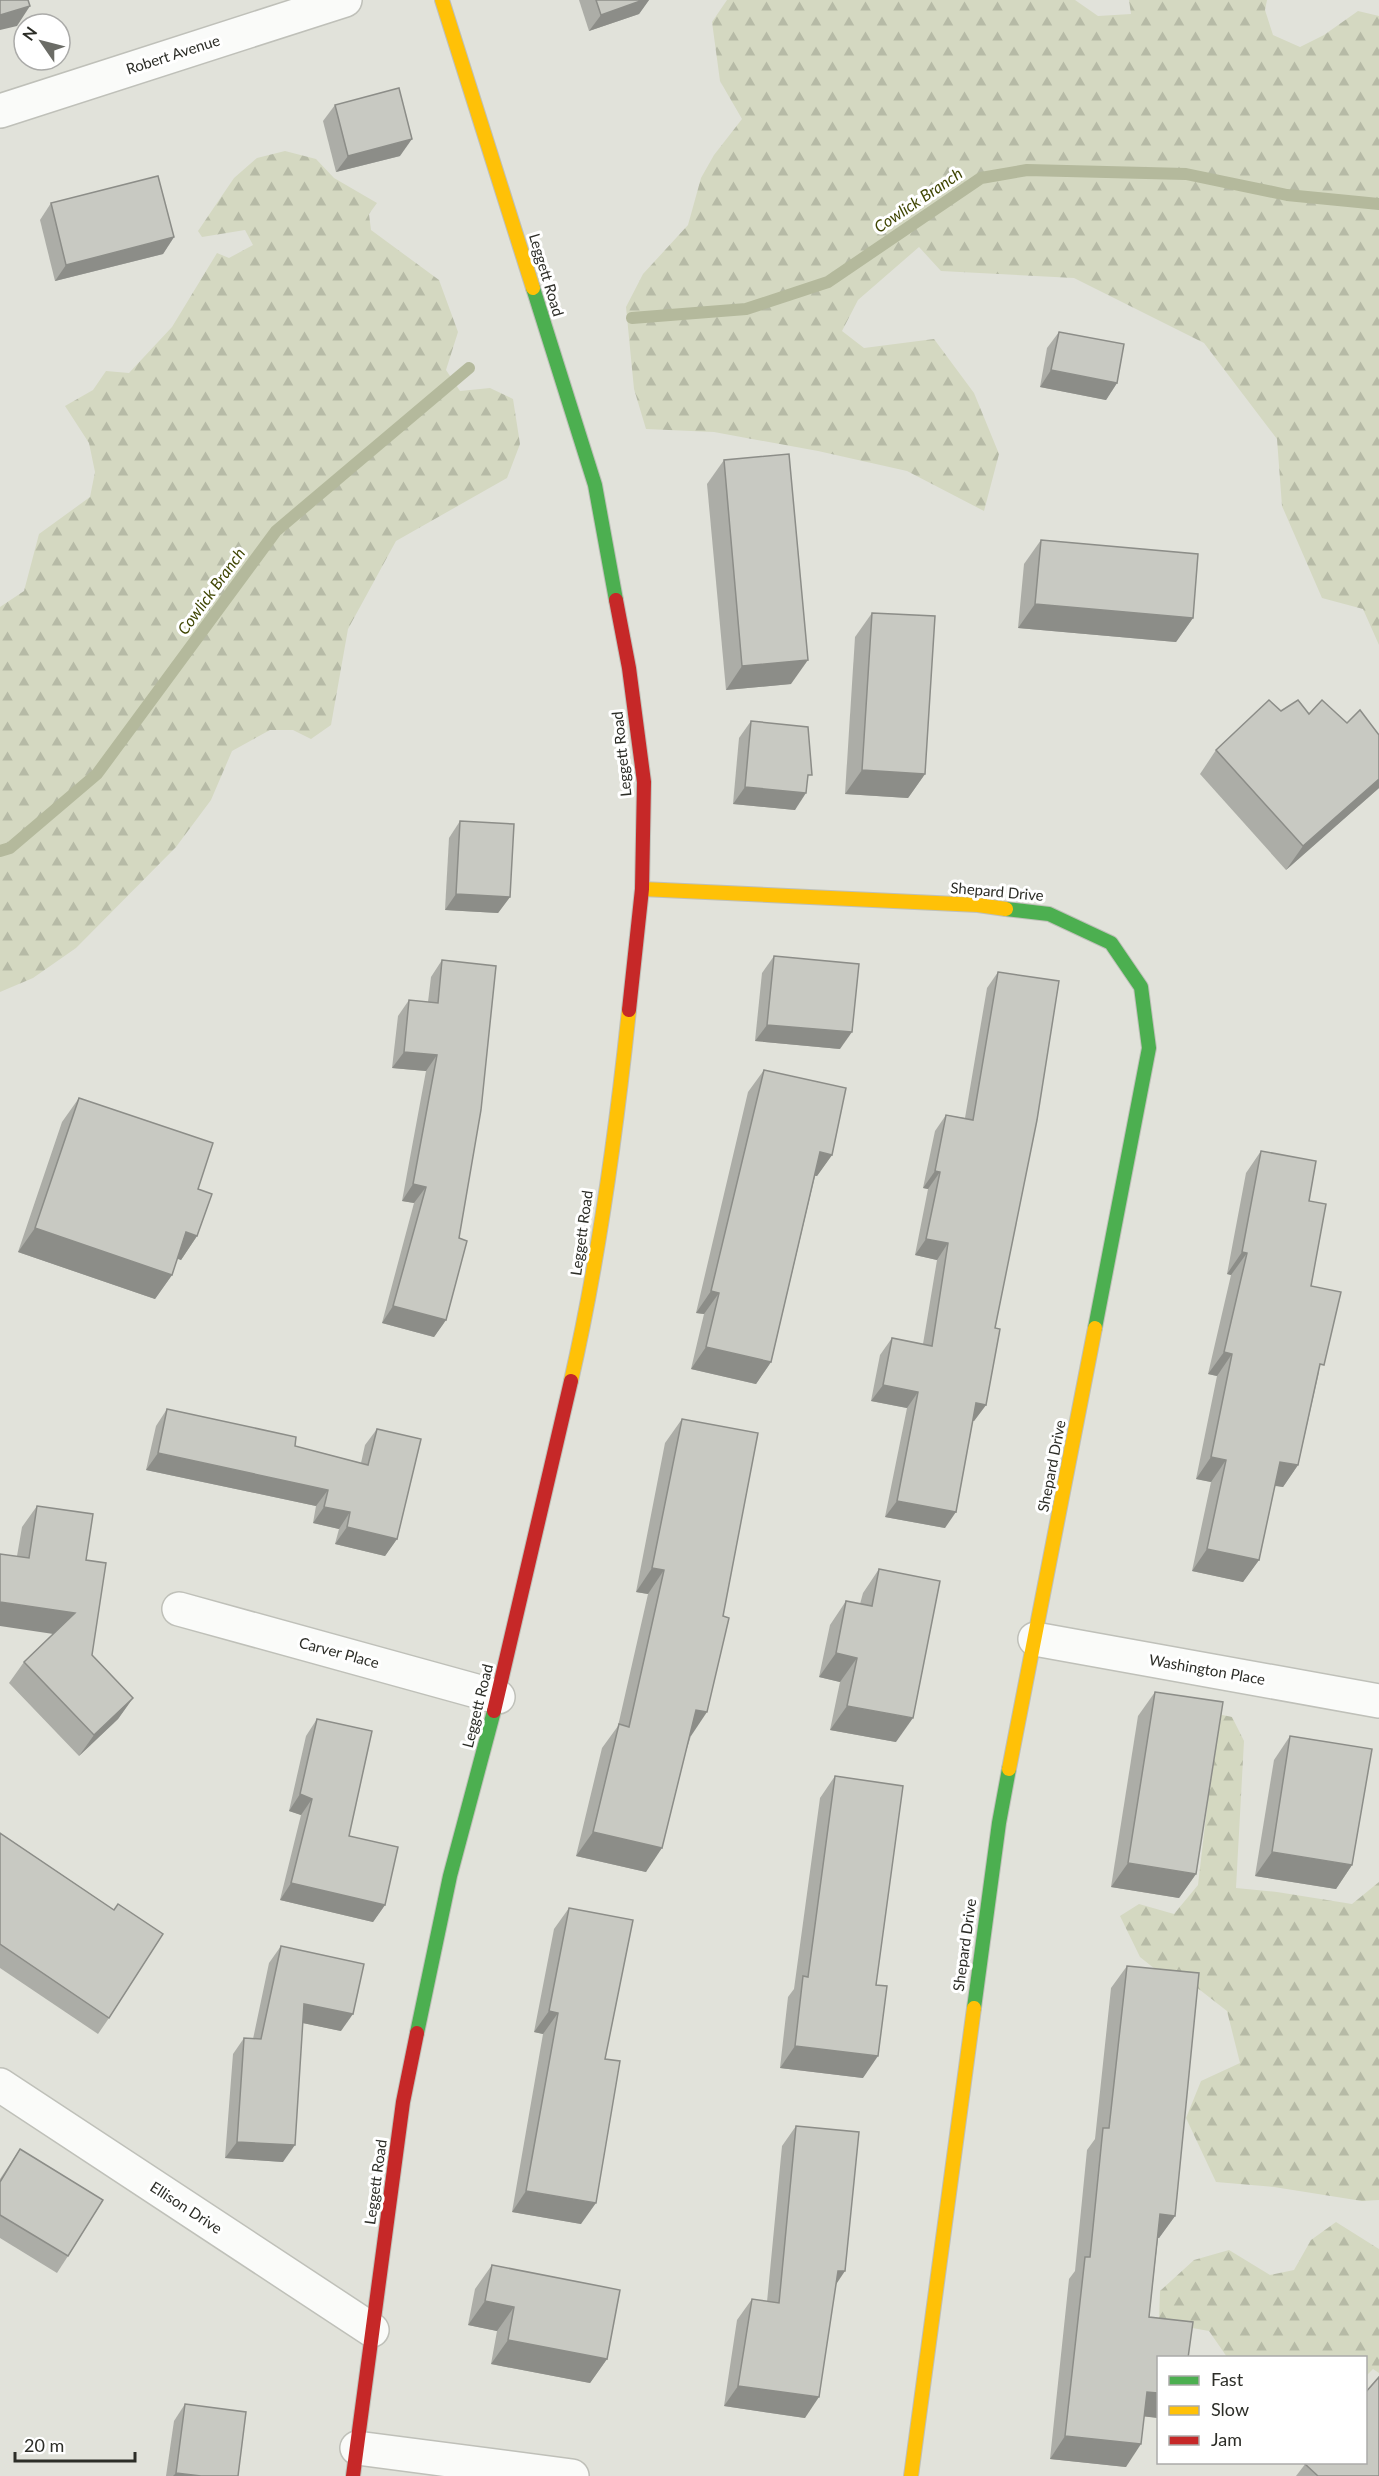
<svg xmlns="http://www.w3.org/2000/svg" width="1379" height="2476" viewBox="0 0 1379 2476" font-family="Lato,sans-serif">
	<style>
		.forest { fill: url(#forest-firs) }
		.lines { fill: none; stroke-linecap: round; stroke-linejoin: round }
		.stream { stroke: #b4b99c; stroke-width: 12 }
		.street-casing { stroke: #bfc0b9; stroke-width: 36 }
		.fast-casing { stroke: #bfc0b9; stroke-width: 16 }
		.slow-casing { stroke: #bfc0b9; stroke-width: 16 }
		.jam-casing { stroke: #bfc0b9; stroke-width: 16 }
		.street { stroke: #fafbf9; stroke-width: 33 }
		.fast { stroke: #4caf50; stroke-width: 14 }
		.slow { stroke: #ffc107; stroke-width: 14 }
		.jam { stroke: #c62828; stroke-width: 14 }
		.wall { fill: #acada7 }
		.shaded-wall { fill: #8c8d88 }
		.building { fill: #c8c9c2; stroke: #8c8d88; stroke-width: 1.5 }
		.labels { text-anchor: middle; stroke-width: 6; stroke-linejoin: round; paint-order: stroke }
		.street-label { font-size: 15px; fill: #2c2d27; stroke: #fff }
		.water-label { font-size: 16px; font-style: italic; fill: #3f4502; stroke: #fff }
	</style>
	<defs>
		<pattern id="forest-firs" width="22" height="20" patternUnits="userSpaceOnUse" patternTransform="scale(1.5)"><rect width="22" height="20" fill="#d4d8c1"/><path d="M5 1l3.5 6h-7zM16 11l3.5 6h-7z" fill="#b6baa6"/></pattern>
	</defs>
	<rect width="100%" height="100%" fill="#e1e2da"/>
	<g class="forest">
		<path d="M 727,0 L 1075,0 L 1098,16 L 1131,14 L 1129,0 L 1267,0 L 1265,10 L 1273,35 L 1300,47 L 1324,35 L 1358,11 L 1379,16 L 1379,645 L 1363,609 L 1322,598 L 1282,506 L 1277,439 L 1204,343 L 1074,278 L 941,271 L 919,247 L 858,300 L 842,331 L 864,348 L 934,339 L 974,393 L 999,454 L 984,511 L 907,471 L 818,451 L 714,432 L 646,429 L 634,389 L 626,307 L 643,274 L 688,225 L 701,178 L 714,155 L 742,119 L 720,81 L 712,22 Z"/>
		<path d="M 285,151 L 316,159 L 334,178 L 377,203 L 369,214 L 371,230 L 439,280 L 458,332 L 446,370 L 460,391 L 490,388 L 513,399 L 520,444 L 507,478 L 396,541 L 348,629 L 331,725 L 311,739 L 293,730 L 270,730 L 232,751 L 211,800 L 176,847 L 76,948 L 33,978 L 0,992 L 0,607 L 24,591 L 39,534 L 90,497 L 95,472 L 89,443 L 65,406 L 93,390 L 106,371 L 129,373 L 172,327 L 217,253 L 229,258 L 253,245 L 245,230 L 202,237 L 198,231 L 234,178 L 257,158 Z"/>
		<path d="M 1218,1714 L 1232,1717 L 1244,1741 L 1236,1888 L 1277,1892 L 1352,1904 L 1379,1882 L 1379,2200 L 1362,2201 L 1274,2187 L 1216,2182 L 1186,2118 L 1201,2081 L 1240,2063 L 1227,2011 L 1191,1983 L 1155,1969 L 1140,1957 L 1120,1916 L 1139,1904 L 1174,1914 L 1198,1885 Z"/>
		<path d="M 1336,2222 L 1379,2249 L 1379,2373 L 1373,2369 L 1366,2376 L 1366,2358 L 1227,2357 L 1209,2331 L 1159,2322 L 1160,2291 L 1194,2260 L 1229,2250 L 1270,2275 L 1294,2270 L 1311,2240 Z"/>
	</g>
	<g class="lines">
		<g class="stream">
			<path d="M 632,318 L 746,309 L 828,282 L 981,178 L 1027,170 L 1186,174 L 1287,195 L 1379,204"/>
			<path d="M 0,851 L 10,848 L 97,774 L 276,531 L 469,368"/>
		</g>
		<defs>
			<g id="street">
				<path d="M 0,111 L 345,0"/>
				<path d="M 179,1609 L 498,1697"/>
				<path d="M 1035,1639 L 1379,1701"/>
				<path d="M 0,2085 L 372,2330"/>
				<path d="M 357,2448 L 572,2476"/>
			</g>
			<g id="fast">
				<path d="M 533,288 L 595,485 L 616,600"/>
				<path d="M 1006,909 L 1049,914 L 1111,943 L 1141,987 L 1149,1048 L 1095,1328"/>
				<path d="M 974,2008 L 999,1823 L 1009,1769"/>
				<path d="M 417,2033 L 450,1876 L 494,1711"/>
			</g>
			<g id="slow">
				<path d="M 442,0 L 533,288"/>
				<path d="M 642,889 L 978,905 L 1006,909"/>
				<path d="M 571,1381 C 599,1259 616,1134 629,1010"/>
				<path d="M 1009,1769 L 1095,1328"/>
				<path d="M 911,2476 L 974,2008"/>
			</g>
			<g id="jam">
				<path d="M 616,600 L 629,668 L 644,782 L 642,889 L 629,1010"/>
				<path d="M 494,1711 L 571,1381"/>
				<path d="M 353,2476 L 403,2102 L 417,2033"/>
			</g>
		</defs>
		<use href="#street" class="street-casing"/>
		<use href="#fast" class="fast-casing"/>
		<use href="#slow" class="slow-casing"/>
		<use href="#jam" class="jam-casing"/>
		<use href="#street" class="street"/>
		<use href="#fast" class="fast"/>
		<use href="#slow" class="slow"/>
		<use href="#jam" class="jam"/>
	</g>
	<g class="wall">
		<path d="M 579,0 L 649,0 L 639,14 L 589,31 Z"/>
		<path d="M 335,105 L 400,156 L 336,172 L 323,121 Z"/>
		<path d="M 51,203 L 174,237 L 163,254 L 55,281 L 40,220 Z"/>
		<path d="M 1059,332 L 1117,383 L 1106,400 L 1040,387 L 1047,348 Z"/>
		<path d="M 724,460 L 791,684 L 726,690 L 707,484 Z"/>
		<path d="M 1041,540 L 1193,618 L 1176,642 L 1018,628 L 1024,564 Z"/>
		<path d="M 872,613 L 925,774 L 908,798 L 845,794 L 855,637 Z"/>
		<path d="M 1281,711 L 1309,714 L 1347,723 L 1379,788 L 1286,870 L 1200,774 L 1216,750 Z"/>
		<path d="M 751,721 L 807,782 L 795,810 L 733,804 L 739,738 Z"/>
		<path d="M 460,821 L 510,897 L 498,913 L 445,910 L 449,838 Z"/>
		<path d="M 774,956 L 840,1049 L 755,1041 L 762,973 Z"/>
		<path d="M 442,960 L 459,1238 L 446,1320 L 434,1337 L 382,1323 L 414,1203 L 402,1201 L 426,1071 L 392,1068 L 398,1016 L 409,1000 L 428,1002 L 431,977 Z"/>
		<path d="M 998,972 L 995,1328 L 986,1405 L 974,1421 L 973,1421 L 945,1528 L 885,1517 L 907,1408 L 871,1401 L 880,1355 L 892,1338 L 923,1344 L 937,1260 L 915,1255 L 928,1189 L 923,1188 L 935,1131 L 946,1115 L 965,1118 L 987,988 Z"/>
		<path d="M 764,1070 L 832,1155 L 817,1176 L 815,1176 L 771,1362 L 756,1384 L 691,1369 L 704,1314 L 696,1313 L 748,1092 Z"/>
		<path d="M 79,1098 L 198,1189 L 197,1236 L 181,1260 L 177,1258 L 172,1275 L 155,1299 L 18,1252 L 62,1122 Z"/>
		<path d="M 1261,1151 L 1309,1201 L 1311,1286 L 1319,1372 L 1298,1465 L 1283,1487 L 1275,1486 L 1259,1560 L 1243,1582 L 1192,1571 L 1211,1482 L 1196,1479 L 1217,1376 L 1208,1374 L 1231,1275 L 1227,1274 L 1246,1173 Z"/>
		<path d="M 167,1409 L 295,1446 L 361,1463 L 365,1445 L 377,1429 L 397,1539 L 385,1556 L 335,1544 L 339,1529 L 313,1523 L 316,1506 L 146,1470 L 156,1426 Z"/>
		<path d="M 682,1419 L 691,1736 L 646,1872 L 576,1856 L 602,1748 L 618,1726 L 648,1594 L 636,1592 L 665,1443 Z"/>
		<path d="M 37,1506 L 86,1560 L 92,1655 L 133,1698 L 118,1719 L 79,1756 L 9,1683 L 24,1662 L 53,1634 L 17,1556 L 22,1527 Z"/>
		<path d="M 879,1569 L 896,1742 L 830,1730 L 840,1682 L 819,1677 L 830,1625 L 846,1601 L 860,1604 L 863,1593 Z"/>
		<path d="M 1155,1692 L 1196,1874 L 1179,1898 L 1111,1887 L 1138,1716 Z"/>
		<path d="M 317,1719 L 349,1836 L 385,1905 L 373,1922 L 280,1900 L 301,1815 L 289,1811 L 306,1736 Z"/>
		<path d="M 1290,1736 L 1352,1865 L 1336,1889 L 1255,1876 L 1274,1760 Z"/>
		<path d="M 835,1776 L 863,2078 L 780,2068 L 788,1997 L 794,1989 L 820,1798 Z"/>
		<path d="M 0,1833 L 114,1910 L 109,2018 L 98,2034 L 0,1968 Z"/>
		<path d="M 569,1908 L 605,2059 L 581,2224 L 512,2212 L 543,2034 L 534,2032 L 554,1929 Z"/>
		<path d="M 281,1946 L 341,2031 L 303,2023 L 283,2162 L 225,2158 L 233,2054 L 244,2038 L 253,2039 L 269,1963 Z"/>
		<path d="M 1127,1966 L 1175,2216 L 1159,2238 L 1158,2238 L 1149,2317 L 1158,2358 L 1158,2418 L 1144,2416 L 1126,2467 L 1050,2459 L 1069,2279 L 1075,2271 L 1087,2150 L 1095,2139 L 1111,1988 Z"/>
		<path d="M 796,2126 L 836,2285 L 805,2418 L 724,2406 L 737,2320 L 752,2299 L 767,2302 L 782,2146 Z"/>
		<path d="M 20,2149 L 68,2256 L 57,2273 L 0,2238 L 0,2179 Z"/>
		<path d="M 492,2265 L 607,2359 L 590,2383 L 491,2364 L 497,2331 L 468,2325 L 475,2289 Z"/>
		<path d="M 185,2404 L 238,2476 L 166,2476 L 174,2421 Z"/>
		<path d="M 1306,2463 L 1379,2476 L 1296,2476 Z"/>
	</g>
	<g class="shaded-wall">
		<path d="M 643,0 L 649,0 L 639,14 L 589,31 L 601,15 Z"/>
		<path d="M 30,6 L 17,26 L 0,30 L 0,15 Z"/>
		<path d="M 412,139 L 400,156 L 336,172 L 348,156 Z"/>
		<path d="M 174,237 L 163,254 L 55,281 L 66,265 Z"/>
		<path d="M 1051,370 L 1117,383 L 1106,400 L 1040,387 Z"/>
		<path d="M 1035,604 L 1193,618 L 1176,642 L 1018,628 Z"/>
		<path d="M 808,660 L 791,684 L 726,690 L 742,666 Z"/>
		<path d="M 862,770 L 925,774 L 908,798 L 845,794 Z"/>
		<path d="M 1379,779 L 1379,788 L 1286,870 L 1303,846 Z"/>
		<path d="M 745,787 L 806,793 L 795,810 L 733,804 Z"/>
		<path d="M 456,894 L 510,897 L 498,913 L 445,910 Z"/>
		<path d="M 767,1025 L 852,1032 L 840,1049 L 755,1041 Z"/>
		<path d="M 404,1052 L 437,1055 L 426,1071 L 392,1068 Z"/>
		<path d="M 820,1152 L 832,1155 L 817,1176 L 805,1174 Z"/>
		<path d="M 935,1171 L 940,1172 L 928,1189 L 923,1188 Z"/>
		<path d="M 413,1184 L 426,1187 L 414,1203 L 402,1201 Z"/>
		<path d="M 35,1228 L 172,1275 L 155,1299 L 18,1252 Z"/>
		<path d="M 186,1232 L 197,1236 L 181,1260 L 169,1256 Z"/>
		<path d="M 926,1239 L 948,1243 L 937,1260 L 915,1255 Z"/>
		<path d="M 1242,1252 L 1247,1253 L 1231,1275 L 1227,1274 Z"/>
		<path d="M 711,1291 L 719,1293 L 704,1314 L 696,1313 Z"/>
		<path d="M 393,1306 L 446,1320 L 434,1337 L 382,1323 Z"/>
		<path d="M 706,1347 L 771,1362 L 756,1384 L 691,1369 Z"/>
		<path d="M 1224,1352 L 1232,1354 L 1217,1376 L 1208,1374 Z"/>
		<path d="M 883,1385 L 918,1392 L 907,1408 L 871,1401 Z"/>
		<path d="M 976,1403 L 986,1405 L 974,1421 L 965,1419 Z"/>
		<path d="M 158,1453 L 328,1490 L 316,1506 L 146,1470 Z"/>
		<path d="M 1211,1457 L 1226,1460 L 1211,1482 L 1196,1479 Z"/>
		<path d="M 1280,1462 L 1298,1465 L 1283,1487 L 1265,1484 Z"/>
		<path d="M 897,1501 L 956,1512 L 945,1528 L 885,1517 Z"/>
		<path d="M 324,1507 L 350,1512 L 339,1529 L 313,1523 Z"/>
		<path d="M 347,1527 L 397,1539 L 385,1556 L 335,1544 Z"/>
		<path d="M 1207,1549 L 1259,1560 L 1243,1582 L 1192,1571 Z"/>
		<path d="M 652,1568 L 664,1570 L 648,1594 L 636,1592 Z"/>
		<path d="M 0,1602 L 75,1613 L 60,1635 L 0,1626 Z"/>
		<path d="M 836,1653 L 857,1658 L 840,1682 L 819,1677 Z"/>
		<path d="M 133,1698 L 118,1719 L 79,1756 L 94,1735 Z"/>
		<path d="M 847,1706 L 913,1718 L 896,1742 L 830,1730 Z"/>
		<path d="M 696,1710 L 707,1712 L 691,1736 L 679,1734 Z"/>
		<path d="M 300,1794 L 312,1799 L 301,1815 L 289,1811 Z"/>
		<path d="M 593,1832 L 662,1848 L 646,1872 L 576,1856 Z"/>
		<path d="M 1272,1852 L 1352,1865 L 1336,1889 L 1255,1876 Z"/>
		<path d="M 1128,1863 L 1196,1874 L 1179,1898 L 1111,1887 Z"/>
		<path d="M 291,1883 L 385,1905 L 373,1922 L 280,1900 Z"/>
		<path d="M 304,2004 L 353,2014 L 341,2031 L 293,2021 Z"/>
		<path d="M 549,2011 L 558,2013 L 543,2034 L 534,2032 Z"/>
		<path d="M 795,2046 L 878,2056 L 863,2078 L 780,2068 Z"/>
		<path d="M 237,2142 L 295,2145 L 283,2162 L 225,2158 Z"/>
		<path d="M 526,2191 L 596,2203 L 581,2224 L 512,2212 Z"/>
		<path d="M 1160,2214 L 1175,2216 L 1159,2238 L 1145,2237 Z"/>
		<path d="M 838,2271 L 845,2271 L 831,2292 Z"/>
		<path d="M 485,2301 L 514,2307 L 497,2331 L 468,2325 Z"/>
		<path d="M 508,2340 L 607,2359 L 590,2383 L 491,2364 Z"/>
		<path d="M 738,2386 L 819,2397 L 805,2418 L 724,2406 Z"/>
		<path d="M 1147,2392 L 1158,2393 L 1158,2418 L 1131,2415 Z"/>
		<path d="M 1065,2436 L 1141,2444 L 1126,2467 L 1050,2459 Z"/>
		<path d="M 176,2473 L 201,2476 L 173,2476 Z"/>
	</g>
	<g class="building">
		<path d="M 0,0 L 28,0 L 30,6 L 0,15 Z"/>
		<path d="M 596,0 L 643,0 L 601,15 Z"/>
		<path d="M 399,88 L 412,139 L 348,156 L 335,105 Z"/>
		<path d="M 158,176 L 174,237 L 66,265 L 51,203 Z"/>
		<path d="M 1059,332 L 1124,344 L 1117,383 L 1051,370 Z"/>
		<path d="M 789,454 L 808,660 L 742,666 L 724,460 Z"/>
		<path d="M 1041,540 L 1198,554 L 1193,618 L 1035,604 Z"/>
		<path d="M 872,613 L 935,616 L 925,774 L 862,770 Z"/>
		<path d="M 1269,700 L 1281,711 L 1298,700 L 1309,714 L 1322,700 L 1347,723 L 1360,710 L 1379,735 L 1379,779 L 1303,846 L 1216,750 Z"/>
		<path d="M 751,721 L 808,727 L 812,775 L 808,775 L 806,793 L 745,787 Z"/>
		<path d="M 460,821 L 514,824 L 510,897 L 456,894 Z"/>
		<path d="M 774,956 L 859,964 L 852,1032 L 767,1025 Z"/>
		<path d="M 442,960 L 496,966 L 481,1110 L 459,1238 L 467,1241 L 446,1320 L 393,1306 L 426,1187 L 413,1184 L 437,1055 L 404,1052 L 409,1000 L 438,1003 Z"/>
		<path d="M 998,972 L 1059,981 L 1037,1120 L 995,1328 L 1000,1329 L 986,1405 L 976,1403 L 956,1512 L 897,1501 L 918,1392 L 883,1385 L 892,1338 L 932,1346 L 948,1243 L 926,1239 L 940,1172 L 935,1171 L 946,1115 L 973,1120 Z"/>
		<path d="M 764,1070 L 846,1088 L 832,1155 L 820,1152 L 771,1362 L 706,1347 L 719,1293 L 711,1291 Z"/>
		<path d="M 79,1098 L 213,1143 L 198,1189 L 212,1194 L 197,1236 L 186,1232 L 172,1275 L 35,1228 Z"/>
		<path d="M 1261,1151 L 1316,1161 L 1309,1201 L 1326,1204 L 1311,1286 L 1341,1292 L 1324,1365 L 1320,1364 L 1298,1465 L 1280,1462 L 1259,1560 L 1207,1549 L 1226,1460 L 1211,1457 L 1232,1354 L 1224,1352 L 1247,1253 L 1242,1252 Z"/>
		<path d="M 167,1409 L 296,1437 L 295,1446 L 368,1465 L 377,1429 L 421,1439 L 397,1539 L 347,1527 L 350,1512 L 324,1507 L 328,1490 L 158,1453 Z"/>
		<path d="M 682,1419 L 758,1433 L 723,1616 L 729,1618 L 707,1712 L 696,1710 L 662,1848 L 593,1832 L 619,1724 L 629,1727 L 664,1570 L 652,1568 Z"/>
		<path d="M 37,1506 L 93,1514 L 86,1560 L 106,1563 L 92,1655 L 133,1698 L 94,1735 L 24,1662 L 75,1613 L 0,1602 L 0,1554 L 29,1558 Z"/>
		<path d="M 879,1569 L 940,1581 L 913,1718 L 847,1706 L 857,1658 L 836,1653 L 846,1601 L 872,1606 Z"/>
		<path d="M 1155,1692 L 1223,1702 L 1196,1874 L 1128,1863 Z"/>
		<path d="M 317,1719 L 372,1731 L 349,1836 L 398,1847 L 385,1905 L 291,1883 L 312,1799 L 300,1794 Z"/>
		<path d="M 1290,1736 L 1372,1749 L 1352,1865 L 1272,1852 Z"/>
		<path d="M 835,1776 L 903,1786 L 876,1985 L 887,1986 L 878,2056 L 795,2046 L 803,1976 L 808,1977 Z"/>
		<path d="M 0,1833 L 114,1910 L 118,1904 L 163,1934 L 109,2018 L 0,1944 Z"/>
		<path d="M 569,1908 L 633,1920 L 605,2059 L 620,2061 L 596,2203 L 526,2191 L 558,2013 L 549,2011 Z"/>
		<path d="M 281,1946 L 364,1964 L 353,2014 L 304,2004 L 295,2145 L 237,2142 L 244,2038 L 261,2039 Z"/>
		<path d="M 1127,1966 L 1199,1973 L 1175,2216 L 1160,2214 L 1149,2317 L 1193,2322 L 1188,2358 L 1158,2358 L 1158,2393 L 1147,2392 L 1141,2444 L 1065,2436 L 1085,2257 L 1090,2257 L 1103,2128 L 1109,2128 Z"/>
		<path d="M 796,2126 L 859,2132 L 845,2271 L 838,2271 L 819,2397 L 738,2386 L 752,2299 L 779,2303 Z"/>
		<path d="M 20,2149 L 103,2200 L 68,2256 L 0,2215 L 0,2182 Z"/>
		<path d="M 492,2265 L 620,2290 L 607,2359 L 508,2340 L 514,2307 L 485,2301 Z"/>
		<path d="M 1379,2377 L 1379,2476 L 1318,2476 L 1305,2464 L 1306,2463 L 1365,2463 L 1365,2393 Z"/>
		<path d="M 185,2404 L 246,2412 L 238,2476 L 201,2476 L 176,2473 Z"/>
	</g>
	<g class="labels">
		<g class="street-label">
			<text transform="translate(173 55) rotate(-18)" y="5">Robert Avenue</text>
			<text transform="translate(546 275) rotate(73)" y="5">Leggett Road</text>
			<text transform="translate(622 754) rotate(-96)" y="5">Leggett Road</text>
			<text transform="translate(997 892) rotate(5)" y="5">Shepard Drive</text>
			<text transform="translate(582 1233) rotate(-82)" y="5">Leggett Road</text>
			<text transform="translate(1052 1466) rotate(-79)" y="5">Shepard Drive</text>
			<text transform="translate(339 1653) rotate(15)" y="5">Carver Place</text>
			<text transform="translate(1207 1670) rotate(10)" y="5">Washington Place</text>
			<text transform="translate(478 1706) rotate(-76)" y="5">Leggett Road</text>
			<text transform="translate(965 1945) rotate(-82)" y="5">Shepard Drive</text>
			<text transform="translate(376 2182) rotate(-82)" y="5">Leggett Road</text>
			<text transform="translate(186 2208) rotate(33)" y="5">Ellison Drive</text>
		</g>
		<g class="water-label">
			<text transform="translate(918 200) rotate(-34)" y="6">Cowlick Branch</text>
			<text transform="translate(211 591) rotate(-54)" y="6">Cowlick Branch</text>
		</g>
	</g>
	<rect x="1157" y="2356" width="210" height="108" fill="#ffffff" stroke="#ababa9" stroke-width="1.5"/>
	<rect x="1169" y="2376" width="30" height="9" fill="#4caf50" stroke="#ababa9" stroke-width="1.5"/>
	<text x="1211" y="2386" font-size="18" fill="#2c2d27">Fast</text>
	<rect x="1169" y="2406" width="30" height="9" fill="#ffc107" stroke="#ababa9" stroke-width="1.5"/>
	<text x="1211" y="2416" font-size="18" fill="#2c2d27">Slow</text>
	<rect x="1169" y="2436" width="30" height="9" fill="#c62828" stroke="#ababa9" stroke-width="1.5"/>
	<text x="1211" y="2446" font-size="18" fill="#2c2d27">Jam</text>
	<g transform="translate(42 42) rotate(305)"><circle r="28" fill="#ffffff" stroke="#ababa9" stroke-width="1.5"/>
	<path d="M0-4.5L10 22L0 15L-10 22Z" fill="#6b6c66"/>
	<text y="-9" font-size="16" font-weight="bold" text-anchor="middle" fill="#2c2d27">N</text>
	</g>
	<path d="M15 2452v9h120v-9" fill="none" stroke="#2c2d27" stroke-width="3"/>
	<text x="24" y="2452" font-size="18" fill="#2c2d27" stroke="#ffffff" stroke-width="4.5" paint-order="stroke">20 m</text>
</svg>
